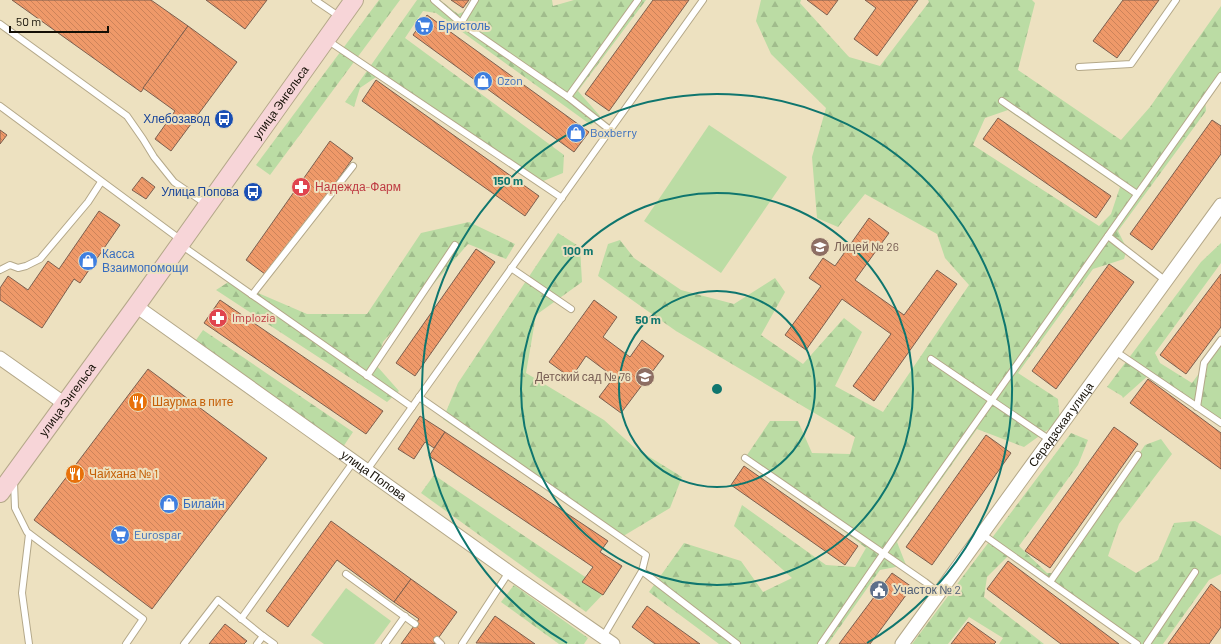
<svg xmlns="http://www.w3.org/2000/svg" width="1221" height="644" viewBox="0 0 1221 644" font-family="Barlow,sans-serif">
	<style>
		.green { fill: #bbdca4 }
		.forest { fill: url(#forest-firs); fill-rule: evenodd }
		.building { fill: url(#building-back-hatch); stroke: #7c5f4f }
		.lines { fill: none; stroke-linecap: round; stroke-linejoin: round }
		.lane-casing { stroke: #b4a889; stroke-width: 8 }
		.street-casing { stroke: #b4a889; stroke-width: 15 }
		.secondary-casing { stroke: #b4a889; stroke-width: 20 }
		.lane { stroke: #fff; stroke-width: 6 }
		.street { stroke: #fff; stroke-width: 13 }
		.secondary { stroke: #f7d5d8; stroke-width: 18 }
		.ring { fill: none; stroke: #0f766e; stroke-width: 2 }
		.labels { text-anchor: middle; stroke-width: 4; stroke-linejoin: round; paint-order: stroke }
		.shop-label { font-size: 12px; fill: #366cbe; stroke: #ede1c0; text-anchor: start }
		.street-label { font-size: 12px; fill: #140f05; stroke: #ede1c0 }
		.transit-label { font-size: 12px; fill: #164399; stroke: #ede1c0; text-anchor: end }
		.health-label { font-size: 12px; fill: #be3a42; stroke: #ede1c0; text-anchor: start }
		.education-label { font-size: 12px; fill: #785e54; stroke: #ede1c0; text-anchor: start }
		.food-label { font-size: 12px; fill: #c56008; stroke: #ede1c0; text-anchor: start }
		.service-label { font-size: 12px; fill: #4e5e75; stroke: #ede1c0; text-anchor: start }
		.centre { fill: #0f766e; stroke: #ede1c0; stroke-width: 2 }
		.ring-label { font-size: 12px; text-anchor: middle; font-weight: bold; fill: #0f766e; stroke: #ede1c0; stroke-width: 4; stroke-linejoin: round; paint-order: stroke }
	</style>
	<defs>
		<pattern id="forest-firs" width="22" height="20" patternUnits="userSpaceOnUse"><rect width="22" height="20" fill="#bbdca4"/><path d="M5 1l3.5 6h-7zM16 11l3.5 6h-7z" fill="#a0bc8c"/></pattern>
		<pattern id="building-back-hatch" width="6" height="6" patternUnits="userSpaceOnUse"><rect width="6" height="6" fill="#ef9969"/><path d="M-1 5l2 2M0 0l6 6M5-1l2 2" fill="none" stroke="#cc835a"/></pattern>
	</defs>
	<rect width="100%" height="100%" fill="#ede1c0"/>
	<g class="green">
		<path d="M 709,125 L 787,177 L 721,273 L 644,221 Z"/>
		<path d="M 346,588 L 391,621 L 374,644 L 324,644 L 311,635 Z"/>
	</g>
	<g class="forest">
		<path d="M 379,0 L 400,0 L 270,175 L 256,165 Z"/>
		<path d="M 417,0 L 440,0 L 458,14 L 473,8 L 478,0 L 552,0 L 553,6 L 574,0 L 646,0 L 578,91 L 600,116 L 591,125 L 436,13 L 423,11 L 405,38 L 564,155 L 563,173 L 536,184 L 379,75 L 360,88 L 354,107 L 345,102 Z"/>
		<path d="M 761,0 L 801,0 L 800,3 L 849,57 L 880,66 L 929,2 L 928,0 L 1032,0 L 1035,3 L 1018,70 L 1121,140 L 1150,107 L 1221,6 L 1221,80 L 1205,100 L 1206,111 L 1118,231 L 1127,249 L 1124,259 L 1093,269 L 1018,373 L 1058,399 L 1060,421 L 1024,447 L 977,429 L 897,542 L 906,565 L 880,570 L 828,644 L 719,644 L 649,592 L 684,543 L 741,561 L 763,592 L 792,578 L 734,526 L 742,505 L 826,565 L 855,567 L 866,548 L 751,461 L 745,458 L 770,421 L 798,421 L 812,453 L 850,454 L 855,437 L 676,331 L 598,276 L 608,244 L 620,240 L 634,258 L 681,290 L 734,304 L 775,278 L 785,292 L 761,335 L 803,364 L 844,318 L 862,332 L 835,386 L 883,412 L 969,285 L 945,258 L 937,234 L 865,194 L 838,227 L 817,218 L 812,157 L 826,108 L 771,54 L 756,21 ZM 1008,110 L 1120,187 L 1111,214 L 1099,226 L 973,145 L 985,118 Z"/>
		<path d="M 469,222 L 515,244 L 506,259 L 468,244 L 383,342 L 376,365 L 399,391 L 387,402 L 216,290 L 230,281 L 307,314 L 367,314 L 421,233 Z"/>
		<path d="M 558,233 L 580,247 L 582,282 L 536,315 L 526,373 L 604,420 L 635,448 L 682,477 L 670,508 L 620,538 L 443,419 L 458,383 Z"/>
		<path d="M 1221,243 L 1221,263 L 1155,353 L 1160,363 L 1192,383 L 1221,343 L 1221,425 L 1150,374 L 1123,398 L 1122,396 L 1107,387 L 1201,262 Z"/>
		<path d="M 203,330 L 353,432 L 343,447 L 196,340 Z"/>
		<path d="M 1071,433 L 1088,440 L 1078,465 L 1019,546 L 1047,573 L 1057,573 L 1145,445 L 1161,439 L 1172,454 L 1119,524 L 1108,556 L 1136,573 L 1158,560 L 1174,523 L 1195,521 L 1221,536 L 1221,574 L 1209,580 L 1163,644 L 1131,644 L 1132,642 L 1009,555 L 987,577 L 984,597 L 1044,644 L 999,644 L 1003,638 L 969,617 L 948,644 L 912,644 Z"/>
		<path d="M 434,475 L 606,591 L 586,612 L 421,493 Z"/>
		<path d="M 514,585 L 588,638 L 584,644 L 559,644 L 501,602 Z"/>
	</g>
	<g class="building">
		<path d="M 12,0 L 151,0 L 188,26 L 141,92 Z"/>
		<path d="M 206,0 L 267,0 L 245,29 Z"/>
		<path d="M 451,0 L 469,0 L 463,8 Z"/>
		<path d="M 653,0 L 689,0 L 609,111 L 585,94 Z"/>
		<path d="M 807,0 L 838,0 L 827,15 Z"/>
		<path d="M 865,0 L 918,0 L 877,56 L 854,39 L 876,8 Z"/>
		<path d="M 1123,0 L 1159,0 L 1117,58 L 1093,41 Z"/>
		<path d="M 427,15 L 589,132 L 574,152 L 413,35 Z"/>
		<path d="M 188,26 L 237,62 L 171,151 L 155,139 L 175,111 L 143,88 Z"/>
		<path d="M 376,80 L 539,196 L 525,216 L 362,101 Z"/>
		<path d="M 998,118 L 1111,196 L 1096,218 L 983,139 Z"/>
		<path d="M 1212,120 L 1221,126 L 1221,154 L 1152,250 L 1130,234 Z"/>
		<path d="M 0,130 L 7,135 L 0,144 Z"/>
		<path d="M 330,141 L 353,158 L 269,277 L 246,260 Z"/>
		<path d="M 142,177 L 155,187 L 146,199 L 132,190 Z"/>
		<path d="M 99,211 L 120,225 L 80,283 L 74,279 L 42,328 L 0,300 L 0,288 L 8,276 L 28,290 L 48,261 L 59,269 Z"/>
		<path d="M 869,218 L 889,233 L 855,280 L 904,315 L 937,270 L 957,284 L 874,401 L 853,386 L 891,334 L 842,299 L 806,350 L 785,335 L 821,286 L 809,278 L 823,258 L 835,266 Z"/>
		<path d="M 476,249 L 495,262 L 415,376 L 396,363 Z"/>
		<path d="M 1109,264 L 1134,282 L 1056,389 L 1032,371 Z"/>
		<path d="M 1221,274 L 1221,327 L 1186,374 L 1160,355 Z"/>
		<path d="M 220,300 L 383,411 L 366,434 L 204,323 Z"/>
		<path d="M 594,300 L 617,317 L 603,337 L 630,357 L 642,340 L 664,356 L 621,413 L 599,397 L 614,377 L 586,356 L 571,378 L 549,362 Z"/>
		<path d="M 148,369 L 267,458 L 152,609 L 34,520 Z"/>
		<path d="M 1148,379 L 1221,433 L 1221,469 L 1130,403 Z"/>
		<path d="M 420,416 L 445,432 L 434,448 L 425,442 L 414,459 L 398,449 Z"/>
		<path d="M 1114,427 L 1138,444 L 1050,568 L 1025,551 Z"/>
		<path d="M 445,432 L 608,541 L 600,552 L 622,566 L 603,595 L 582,582 L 593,567 L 429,456 Z"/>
		<path d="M 986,435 L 1011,453 L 932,565 L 906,547 Z"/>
		<path d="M 744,466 L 858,546 L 845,565 L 731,485 Z"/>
		<path d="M 331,521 L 411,579 L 394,602 L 337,560 L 288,627 L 266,611 Z"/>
		<path d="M 1008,561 L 1119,644 L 1061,644 L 987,589 Z"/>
		<path d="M 892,573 L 912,587 L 870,644 L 839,644 Z"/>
		<path d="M 411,579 L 457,612 L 434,644 L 401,644 L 419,619 L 394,602 Z"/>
		<path d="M 1211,584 L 1221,592 L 1221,627 L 1209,644 L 1168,644 Z"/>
		<path d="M 647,606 L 700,644 L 655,644 L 632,627 Z"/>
		<path d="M 495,616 L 535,644 L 476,643 Z"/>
		<path d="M 968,622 L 996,642 L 994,644 L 951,644 Z"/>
		<path d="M 225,624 L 247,641 L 244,644 L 209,644 Z"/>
	</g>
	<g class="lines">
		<defs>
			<g id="lane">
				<path d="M 315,0 L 340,17"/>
				<path d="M 434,0 L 461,23 L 568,97 L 610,130"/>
				<path d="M 461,23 L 475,0"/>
				<path d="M 0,24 L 127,116 L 143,139 L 154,157 L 174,182 L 206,204"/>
				<path d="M 327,40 L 562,198"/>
				<path d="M 1079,67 L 1131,64 L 1176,0"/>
				<path d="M 568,97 L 638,0"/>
				<path d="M 1002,101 L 1137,194"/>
				<path d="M 0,106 L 181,240"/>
				<path d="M 1108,236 L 1166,281"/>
				<path d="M 181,245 L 412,407"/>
				<path d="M 511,268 L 571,309"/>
				<path d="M 0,270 L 10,265 L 18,268 L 26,266 L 40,259 L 88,202 L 101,182"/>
				<path d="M 252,295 L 353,166"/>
				<path d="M 1115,351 L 1221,423"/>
				<path d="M 931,359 L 1050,440"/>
				<path d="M 367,376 L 455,245"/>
				<path d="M 419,397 L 646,555 L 642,571 L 737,644"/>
				<path d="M 1197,407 L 1204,363 L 1221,340"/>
				<path d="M 745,458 L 925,582 L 939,593"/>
				<path d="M 367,470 L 703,0"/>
				<path d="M 14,482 L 15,508 L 27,532 L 143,619 L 126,644"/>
				<path d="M 982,534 L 1137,644"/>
				<path d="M 346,574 L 415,624"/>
				<path d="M 1050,582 L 1138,455"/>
				<path d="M 241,619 L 354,461"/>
				<path d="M 263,636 L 274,644"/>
				<path d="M 603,637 L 642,571"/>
				<path d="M 437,640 L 441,644"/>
				<path d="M 29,644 L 22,593 L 29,534"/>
				<path d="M 184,644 L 218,600 L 263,636 L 257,644"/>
				<path d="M 385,644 L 405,616"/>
				<path d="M 462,644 L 509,572"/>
				<path d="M 821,644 L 883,554 L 1221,76"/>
				<path d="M 1147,644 L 1195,572"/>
			</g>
			<g id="street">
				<path id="s1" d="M 136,306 L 509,572 L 613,644"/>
				<path d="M 0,358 L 65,404"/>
				<path id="s2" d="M 902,644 L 1221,205"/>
			</g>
			<g id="secondary">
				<path id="s3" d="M 0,493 L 136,306 L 354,0"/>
			</g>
		</defs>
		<use href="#lane" class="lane-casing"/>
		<use href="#street" class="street-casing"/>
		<use href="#secondary" class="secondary-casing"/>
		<use href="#lane" class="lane"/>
		<use href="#street" class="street"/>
		<use href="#secondary" class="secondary"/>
	</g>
	<g class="ring">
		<circle cx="717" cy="389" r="98"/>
		<circle cx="717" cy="389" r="196"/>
		<path d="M567 643A295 295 0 1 1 867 643"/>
	</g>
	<defs>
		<symbol id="supermarket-disc" viewBox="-11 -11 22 22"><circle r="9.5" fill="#3f7fe0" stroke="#ede1c0"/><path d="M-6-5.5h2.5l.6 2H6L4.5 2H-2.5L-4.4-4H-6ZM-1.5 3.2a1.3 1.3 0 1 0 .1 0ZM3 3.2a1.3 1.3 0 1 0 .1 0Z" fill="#fff"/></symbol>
		<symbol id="shop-disc" viewBox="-11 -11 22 22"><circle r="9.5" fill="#3f7fe0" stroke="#ede1c0"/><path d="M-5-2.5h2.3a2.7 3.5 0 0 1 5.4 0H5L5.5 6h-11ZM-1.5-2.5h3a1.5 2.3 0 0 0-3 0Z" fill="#fff"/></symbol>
		<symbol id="bus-disc" viewBox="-11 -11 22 22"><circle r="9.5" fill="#1a4fb4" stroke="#ede1c0"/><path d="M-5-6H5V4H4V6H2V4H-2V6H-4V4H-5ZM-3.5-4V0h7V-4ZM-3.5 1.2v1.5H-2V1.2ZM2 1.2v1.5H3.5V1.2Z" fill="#fff"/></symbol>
		<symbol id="pharmacy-disc" viewBox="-11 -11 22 22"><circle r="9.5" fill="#e0444e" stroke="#ede1c0"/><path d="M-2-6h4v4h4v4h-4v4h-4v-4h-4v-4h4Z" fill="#fff"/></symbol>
		<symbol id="school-disc" viewBox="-11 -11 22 22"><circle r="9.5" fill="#8d6e63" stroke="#ede1c0"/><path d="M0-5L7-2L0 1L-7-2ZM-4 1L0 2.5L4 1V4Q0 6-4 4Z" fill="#fff"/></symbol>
		<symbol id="restaurant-disc" viewBox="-11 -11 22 22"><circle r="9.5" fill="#e8710a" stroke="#ede1c0"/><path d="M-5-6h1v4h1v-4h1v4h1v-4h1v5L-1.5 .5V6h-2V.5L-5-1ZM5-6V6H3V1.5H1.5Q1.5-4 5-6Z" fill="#fff"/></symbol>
		<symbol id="civic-disc" viewBox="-11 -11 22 22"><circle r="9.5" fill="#5c6f8a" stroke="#ede1c0"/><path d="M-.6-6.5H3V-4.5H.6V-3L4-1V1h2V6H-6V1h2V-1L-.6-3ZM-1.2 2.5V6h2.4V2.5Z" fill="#fff"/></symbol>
	</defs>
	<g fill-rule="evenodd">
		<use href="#supermarket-disc" x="413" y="15" width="22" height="22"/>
		<use href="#shop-disc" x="472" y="70" width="22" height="22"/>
		<use href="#bus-disc" x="213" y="108" width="22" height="22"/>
		<use href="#shop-disc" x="565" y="122" width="22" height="22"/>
		<use href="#pharmacy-disc" x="290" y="176" width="22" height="22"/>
		<use href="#bus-disc" x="242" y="181" width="22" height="22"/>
		<use href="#school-disc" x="809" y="236" width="22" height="22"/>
		<use href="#shop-disc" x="77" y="250" width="22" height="22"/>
		<use href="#pharmacy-disc" x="207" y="307" width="22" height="22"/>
		<use href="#school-disc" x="634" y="366" width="22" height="22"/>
		<use href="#restaurant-disc" x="127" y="391" width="22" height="22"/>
		<use href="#restaurant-disc" x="64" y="463" width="22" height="22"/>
		<use href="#shop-disc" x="158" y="493" width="22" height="22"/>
		<use href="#supermarket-disc" x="109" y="524" width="22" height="22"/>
		<use href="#civic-disc" x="868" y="579" width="22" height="22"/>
	</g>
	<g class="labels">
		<g class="shop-label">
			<text x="438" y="30">Бристоль</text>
			<text x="497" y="85">Ozon</text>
			<text x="590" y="137">Boxberry</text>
			<text x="102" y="258">Касса<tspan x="102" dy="14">Взаимопомощи</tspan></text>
			<text x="183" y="508">Билайн</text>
			<text x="134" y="539">Eurospar</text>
		</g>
		<g class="street-label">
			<text dy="4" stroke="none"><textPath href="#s3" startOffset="481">улица Энгельса</textPath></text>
			<text dy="4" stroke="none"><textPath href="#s3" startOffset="115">улица Энгельса</textPath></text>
			<text dy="4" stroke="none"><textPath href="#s2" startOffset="271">Серадзская улица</textPath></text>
			<text dy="4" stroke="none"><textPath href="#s1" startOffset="292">улица Попова</textPath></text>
		</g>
		<g class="transit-label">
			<text x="210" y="123">Хлебозавод</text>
			<text x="239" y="196">Улица Попова</text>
		</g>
		<g class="health-label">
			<text x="315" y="191">Надежда-Фарм</text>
			<text x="232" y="322">Implozia</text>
		</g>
		<g class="education-label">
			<text x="834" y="251">Лицей № 26</text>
			<text x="631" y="381" text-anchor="end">Детский сад № 76</text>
		</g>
		<g class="food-label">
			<text x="152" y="406">Шаурма в пите</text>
			<text x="89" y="478">Чайхана № 1</text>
		</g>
		<g class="service-label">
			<text x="893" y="594">Участок № 2</text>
		</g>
	</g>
	<circle cx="717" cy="389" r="6" class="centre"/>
	<g class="ring-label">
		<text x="508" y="185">150 m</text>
		<text x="578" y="255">100 m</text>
		<text x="648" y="324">50 m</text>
	</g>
	<path d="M10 26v6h98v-6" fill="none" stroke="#140f05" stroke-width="2"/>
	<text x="16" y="26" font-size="12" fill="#140f05" stroke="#ede1c0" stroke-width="3" paint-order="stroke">50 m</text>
</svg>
